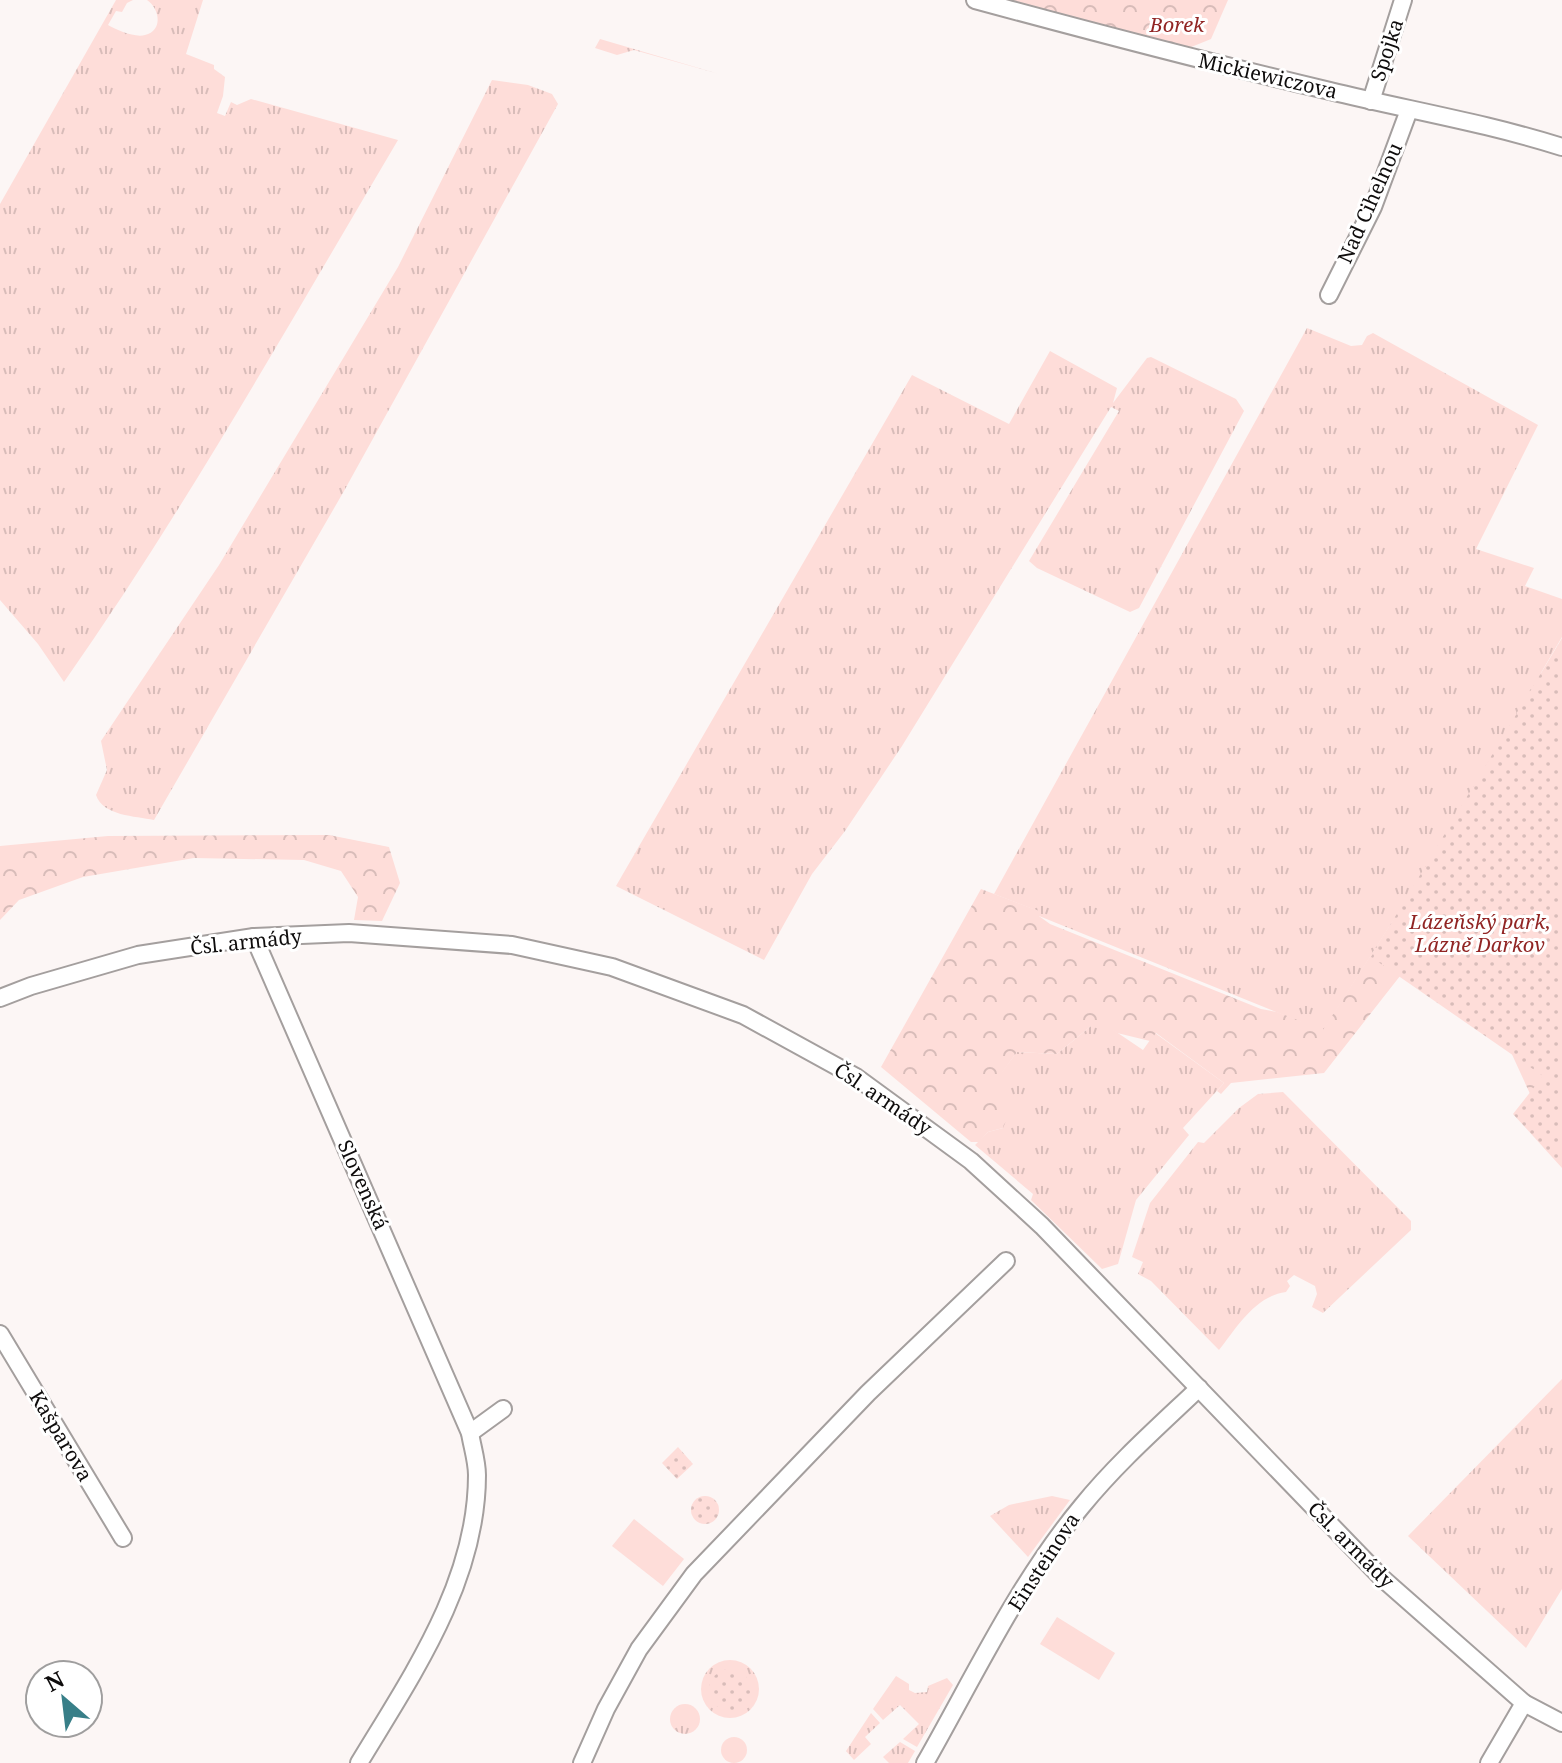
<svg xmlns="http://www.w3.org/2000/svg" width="1562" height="1763" viewBox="0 0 1562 1763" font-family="'Noto Serif',serif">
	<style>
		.grass { fill: url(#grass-tufts) }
		.forest { fill: url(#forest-crowns) }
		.park { fill: url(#park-dots) }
		.pitch { fill: #feddd9 }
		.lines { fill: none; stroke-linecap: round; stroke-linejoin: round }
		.minor-casing { stroke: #a49f9e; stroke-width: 20 }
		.minor { stroke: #fff; stroke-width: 16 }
		.labels { text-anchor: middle; stroke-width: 6; stroke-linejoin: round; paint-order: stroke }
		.park-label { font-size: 20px; font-style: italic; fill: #912524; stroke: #fff }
		.street-label { font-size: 20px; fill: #0e0c0c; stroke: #fff }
	</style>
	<defs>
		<pattern id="grass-tufts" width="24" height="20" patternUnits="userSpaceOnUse" patternTransform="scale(2)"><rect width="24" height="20" fill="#feddd9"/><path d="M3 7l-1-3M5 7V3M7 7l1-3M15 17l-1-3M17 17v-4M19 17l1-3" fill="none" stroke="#d8bcb9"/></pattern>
		<pattern id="forest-crowns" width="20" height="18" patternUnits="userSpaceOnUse" patternTransform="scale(2)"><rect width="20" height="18" fill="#feddd9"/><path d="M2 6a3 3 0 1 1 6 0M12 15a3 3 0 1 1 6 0" fill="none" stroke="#d8bcb9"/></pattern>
		<pattern id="park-dots" width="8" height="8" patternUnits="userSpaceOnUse" patternTransform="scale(2)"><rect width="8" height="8" fill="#feddd9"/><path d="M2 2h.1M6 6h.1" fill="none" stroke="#d8bcb9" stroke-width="1.8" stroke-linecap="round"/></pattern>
	</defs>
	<rect width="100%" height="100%" fill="#fcf6f5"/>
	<g class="grass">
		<path d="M 116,0 L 133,0 L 127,3 L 122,12 L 116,11 L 108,25 C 117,30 135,38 145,35 C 164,30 159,8 147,0 L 203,0 L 186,54 L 214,65 L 214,69 L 225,77 L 223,96 L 217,113 L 225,116 L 231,102 L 237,105 L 251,99 L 398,140 C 290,322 186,508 64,682 L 38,644 L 0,600 L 0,204 Z"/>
		<path d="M 600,39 L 719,74 L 634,50 L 617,55 L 595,48 Z"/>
		<path d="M 492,80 L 528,85 L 552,94 L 558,104 L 344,491 L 154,820 C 135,816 103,816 96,795 L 107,770 L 101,741 L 219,565 L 398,267 Z"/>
		<path d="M 1307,328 L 1351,346 L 1362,345 L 1367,336 L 1373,333 L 1538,425 L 1476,549 L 1534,568 L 1525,586 L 1562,599 L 1562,637 L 1429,864 L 1323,1031 L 1039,916 L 1038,911 L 994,894 Z"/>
		<path d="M 1050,351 L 1117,388 L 1113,403 L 1147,358 L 1151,357 L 1236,399 L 1244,411 L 1139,608 L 1130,612 L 1037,568 L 1029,561 L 1119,411 L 1111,407 L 902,746 L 845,831 L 812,874 L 764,960 L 616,886 L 912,375 L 1009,424 Z"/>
		<path d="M 1106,1025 L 1143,1050 L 1155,1033 L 1224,1083 L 1183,1128 L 1189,1135 L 1136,1200 L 1118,1264 L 1102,1269 L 1031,1200 L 1033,1194 L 975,1145 L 988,1132 L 1003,1128 L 995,1081 L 1017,1052 L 1057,1054 L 1091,1026 Z"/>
		<path d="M 1283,1092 L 1411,1221 L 1411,1230 L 1323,1313 L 1312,1307 L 1317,1294 L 1315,1286 L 1294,1275 L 1287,1281 L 1290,1286 L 1286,1292 C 1255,1296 1237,1327 1219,1350 L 1151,1281 L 1138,1274 L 1143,1262 L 1132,1257 L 1150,1203 L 1198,1142 L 1204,1143 L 1239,1108 L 1258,1094 Z"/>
		<path d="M 1562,1379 L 1562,1589 L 1526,1648 L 1408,1536 Z"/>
		<path d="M 1052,1496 L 1070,1500 L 1028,1557 L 990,1516 L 1009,1505 Z"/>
		<circle cx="730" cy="1689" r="29"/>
		<path d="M 896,1676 L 909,1684 L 909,1690 L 915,1693 L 927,1692 L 928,1686 L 947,1678 L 953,1685 L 917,1747 L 903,1739 L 919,1724 L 900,1705 L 883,1720 L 873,1709 Z"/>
		<circle cx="685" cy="1719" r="15"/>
		<path d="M 871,1713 L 880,1723 L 865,1737 L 871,1744 L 854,1760 L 846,1751 Z"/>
		<circle cx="734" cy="1750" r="13"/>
		<path d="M 900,1742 L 915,1751 L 908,1763 L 889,1763 L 883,1757 Z"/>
	</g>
	<g class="forest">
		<path d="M 992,0 L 1228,0 L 1211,39 L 1179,52 Z"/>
		<path d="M 1540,673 L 1562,687 L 1562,1112 L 1547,1131 L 1493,1013 L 1411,962 L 1324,1073 L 1231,1083 L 1221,1094 L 1217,1091 L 1224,1083 L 1156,1033 L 1150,1041 L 1117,1033 L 1106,1026 L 1091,1026 L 1057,1054 L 1017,1052 L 996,1081 L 1006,1121 L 1003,1128 L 988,1132 L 979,1142 L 971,1142 L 881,1067 L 981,889 L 1039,911 L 1039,916 L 1050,924 L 1261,1009 L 1277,1012 L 1323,1030 L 1429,864 Z"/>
		<path d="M 329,835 L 389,847 L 400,883 L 382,921 L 354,920 L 358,897 L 341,871 L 304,860 L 194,858 L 83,877 L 19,900 L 0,920 L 0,846 L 108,836 Z"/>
	</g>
	<g class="park">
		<path d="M 1562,638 L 1562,1168 L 1513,1114 L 1543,1076 L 1371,957 Z"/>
		<path d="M 678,1447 L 693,1464 L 677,1479 L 662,1463 Z"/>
		<circle cx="705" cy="1510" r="14"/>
		<circle cx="730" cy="1690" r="21"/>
	</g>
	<g class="pitch">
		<path d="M 634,1519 L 684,1559 L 663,1586 L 612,1546 Z"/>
		<path d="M 1057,1617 L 1115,1653 L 1099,1680 L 1040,1644 Z"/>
	</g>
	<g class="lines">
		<defs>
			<g id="minor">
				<path d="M 975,0 C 1093,32 1211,63 1330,91 C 1408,110 1486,123 1562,147"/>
				<path d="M 1371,101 L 1403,0"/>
				<path d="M 1329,295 L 1373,207 L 1409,110"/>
				<path d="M 254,937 L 470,1433 C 472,1446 477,1461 477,1475 C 477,1582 412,1675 359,1763"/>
				<path d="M 0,998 L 31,986 L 138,955 L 254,937 L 349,933 L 512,945 L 612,967 L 743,1015 L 856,1077 L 971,1161 L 1042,1226 L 1382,1578 L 1524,1703 L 1562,1723"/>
				<path d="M 0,1334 L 123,1538"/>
				<path d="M 470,1433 L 503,1409"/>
				<path d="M 582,1763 L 606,1709 L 639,1649 L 694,1574 L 868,1393 L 1006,1261"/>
				<path d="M 925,1763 C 974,1677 1018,1583 1082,1506 C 1117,1463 1159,1426 1199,1388"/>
				<path d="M 1489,1763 L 1524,1703"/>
			</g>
		</defs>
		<use href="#minor" class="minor-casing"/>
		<use href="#minor" class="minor"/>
	</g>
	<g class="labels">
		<g class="park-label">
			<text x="1177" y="32">Borek</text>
			<text x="1480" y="929">Lázeňský park,<tspan x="1480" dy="23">Lázně Darkov</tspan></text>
		</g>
		<g class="street-label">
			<text transform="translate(1387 50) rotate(-72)" y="7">Spojka</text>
			<text transform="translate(1268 76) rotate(13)" y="7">Mickiewiczova</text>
			<text transform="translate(1370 203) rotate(-66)" y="7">Nad Cihelnou</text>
			<text transform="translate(246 942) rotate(-6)" y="7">Čsl. armády</text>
			<text transform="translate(883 1099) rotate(34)" y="7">Čsl. armády</text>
			<text transform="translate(363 1185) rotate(66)" y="7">Slovenská</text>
			<text transform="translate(61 1436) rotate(59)" y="7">Kašparova</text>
			<text transform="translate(1351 1545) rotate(45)" y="7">Čsl. armády</text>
			<text transform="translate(1044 1562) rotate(-57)" y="7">Einsteinova</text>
		</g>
	</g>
	<g transform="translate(64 1699) rotate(332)"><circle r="38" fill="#ffffff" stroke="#9f9e9e" stroke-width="2"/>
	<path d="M0-6L14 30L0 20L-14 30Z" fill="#387f88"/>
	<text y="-12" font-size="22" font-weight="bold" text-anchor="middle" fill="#0e0c0c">N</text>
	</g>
</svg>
